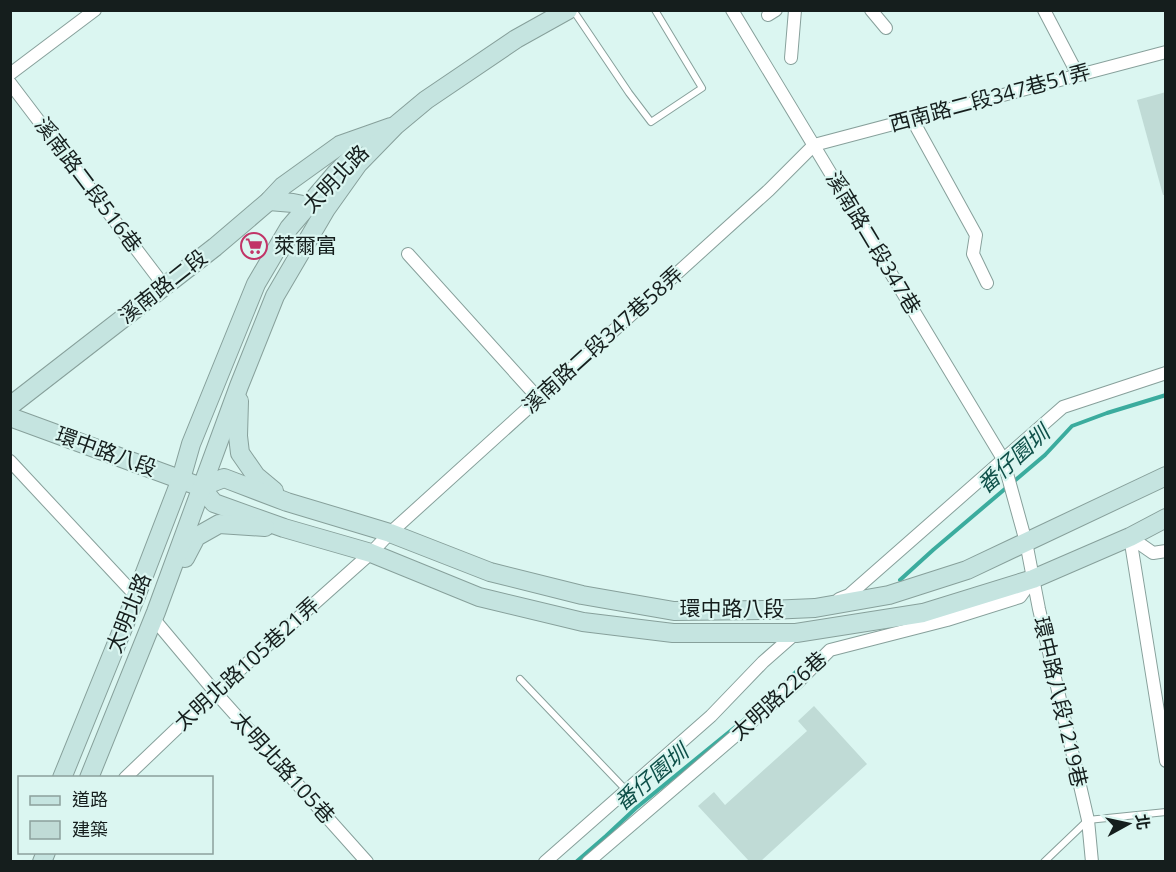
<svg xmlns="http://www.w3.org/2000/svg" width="1176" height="872" viewBox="0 0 1176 872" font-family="'Open Sans','Noto Sans TC',sans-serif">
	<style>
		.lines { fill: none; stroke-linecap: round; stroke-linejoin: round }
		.stream { stroke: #3bac9e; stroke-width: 4 }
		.building { fill: #c0dbd6 }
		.lane-casing { stroke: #87a09b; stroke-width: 8 }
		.street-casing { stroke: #87a09b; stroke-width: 14 }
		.secondary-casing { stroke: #87a09b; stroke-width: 20 }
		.lane { stroke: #fff; stroke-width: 6 }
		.street { stroke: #fff; stroke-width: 12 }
		.secondary { stroke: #c5e4e0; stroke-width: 18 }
		.labels { text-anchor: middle; stroke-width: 4.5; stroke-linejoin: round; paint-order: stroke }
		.street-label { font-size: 21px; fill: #151e1d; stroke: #dbf6f1 }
		.poi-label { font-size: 21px; fill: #151e1d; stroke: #dbf6f1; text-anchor: start }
		.water-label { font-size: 22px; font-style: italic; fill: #0f5049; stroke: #dbf6f1 }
	</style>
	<rect width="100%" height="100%" fill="#dbf6f1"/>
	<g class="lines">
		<g class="stream">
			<path d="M 900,580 L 933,550 L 1045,455 L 1072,426 L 1107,413 L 1166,395"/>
			<path d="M 576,862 L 606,836 L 636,808 L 761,706 L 799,669"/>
		</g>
	</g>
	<g class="building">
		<path d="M 1166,92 L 1166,195 L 1163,195 L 1137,100 Z"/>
		<path d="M 814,706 L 867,764 L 761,861 L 749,861 L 698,806 L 714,792 L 725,805 L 807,731 L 798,721 Z"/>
	</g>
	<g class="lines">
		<defs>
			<g id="lane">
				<path d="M 573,10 L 629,93 L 651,122 L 702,88 L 655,10"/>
				<path d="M 520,679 L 626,790"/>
				<path d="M 1044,862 L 1088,820 L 1166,812"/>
			</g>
			<g id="street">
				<path d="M 732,10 L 1003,459 L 1026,542 L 1039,609 L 1088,820 L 1092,862"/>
				<path d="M 871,10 L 886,28"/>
				<path d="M 1044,10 L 1078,75"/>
				<path d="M 768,15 L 776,10"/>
				<path d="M 791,58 L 795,10"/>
				<path d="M 10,74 L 95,10"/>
				<path d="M 10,83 L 165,287"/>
				<path d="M 912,119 L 976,235 L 973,254 L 987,283"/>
				<path d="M 408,254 L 539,399"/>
				<path d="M 10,461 L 136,596"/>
				<path d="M 1130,537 L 1166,761"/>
				<path d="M 1130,537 L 1153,553 L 1166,551"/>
				<path d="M 839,599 L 849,595 L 1063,407 L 1166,373"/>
				<path d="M 153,618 L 215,692 L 367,862"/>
				<path d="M 125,778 L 215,692 L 371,553 L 390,533 L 769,190 L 814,145 L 1166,52"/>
				<path d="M 545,862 L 711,716 L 763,662 L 796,633"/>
				<path d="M 588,862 L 798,682 L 830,650 L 947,620 L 1020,597 L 1033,579"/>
			</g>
			<g id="secondary">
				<path d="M 269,201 L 293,203 L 318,208"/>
				<path d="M 239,401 L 238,436 L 240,453 L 256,476 L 274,491"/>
				<path d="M 10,406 L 215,247 L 269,201 L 283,186 L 340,145 L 391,127"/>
				<path d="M 10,417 L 201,487 L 214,503 L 284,528 L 371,553 L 479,597 L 583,622 L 673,633 L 796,633 L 923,613 L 1033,579 L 1130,537 L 1166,518"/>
				<path d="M 201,487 L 224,478 L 287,502 L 390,533 L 490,572 L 582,595 L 674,611 L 769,610 L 815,608 L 889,595 L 967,570 L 1166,476"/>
				<path d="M 185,558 L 196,537 L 219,524 L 265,527"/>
				<path d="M 62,778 L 136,596 L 181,479 L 191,444 L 256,284 L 289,228 L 336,173 L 353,156"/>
				<path d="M 89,778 L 156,612 L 239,386 L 275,296 L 326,209 L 358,164 L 396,125 L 426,100 L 516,39 L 568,10"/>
				<path d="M 42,862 L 46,852"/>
			</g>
		</defs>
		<use href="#lane" class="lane-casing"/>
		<use href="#street" class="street-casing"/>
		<use href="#secondary" class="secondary-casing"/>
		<use href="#lane" class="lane"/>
		<use href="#street" class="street"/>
		<use href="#secondary" class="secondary"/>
	</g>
	<defs>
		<symbol id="supermarket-ring" viewBox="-11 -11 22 22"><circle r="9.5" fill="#dbf6f1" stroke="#c13467" stroke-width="1.5"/><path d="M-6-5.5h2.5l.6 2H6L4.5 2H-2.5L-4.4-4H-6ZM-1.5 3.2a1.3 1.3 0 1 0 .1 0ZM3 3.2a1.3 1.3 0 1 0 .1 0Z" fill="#c13467"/></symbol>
	</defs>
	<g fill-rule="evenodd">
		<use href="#supermarket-ring" x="239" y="231" width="30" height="30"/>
	</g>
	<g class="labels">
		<g class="street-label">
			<text transform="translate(990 98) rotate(-15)" y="7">西南路二段347巷51弄</text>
			<text transform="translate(336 179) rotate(-46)" y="7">太明北路</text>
			<text transform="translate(88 185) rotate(53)" y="7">溪南路二段516巷</text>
			<text transform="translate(873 243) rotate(59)" y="7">溪南路二段347巷</text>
			<text transform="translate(163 287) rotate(-38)" y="7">溪南路二段</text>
			<text transform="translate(603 340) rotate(-42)" y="7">溪南路二段347巷58弄</text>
			<text transform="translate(106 452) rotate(20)" y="7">環中路八段</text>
			<text x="732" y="616">環中路八段</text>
			<text transform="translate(129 613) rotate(-68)" y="7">太明北路</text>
			<text transform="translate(247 664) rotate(-42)" y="7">太明北路105巷21弄</text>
			<text transform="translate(779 696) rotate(-42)" y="7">太明路226巷</text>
			<text transform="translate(1060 702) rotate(77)" y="7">環中路八段1219巷</text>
			<text transform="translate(283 768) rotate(48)" y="7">太明北路105巷</text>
		</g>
		<g class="poi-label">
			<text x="274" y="253">萊爾富</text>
		</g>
		<g class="water-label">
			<text transform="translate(1013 459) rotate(-42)" y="8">番仔園圳</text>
			<text transform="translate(651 777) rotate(-40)" y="8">番仔園圳</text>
		</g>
	</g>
	<rect width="1176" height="872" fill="none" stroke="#151e1d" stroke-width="24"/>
	<rect x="18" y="776" width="195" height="78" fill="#dbf6f1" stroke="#8ca09c" stroke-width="1.5"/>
	<rect x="30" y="796" width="30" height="9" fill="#c5e4e0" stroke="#8ca09c" stroke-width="1.5"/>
	<text x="72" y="806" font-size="18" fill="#151e1d">道路</text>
	<rect x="30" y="821" width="30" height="18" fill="#c0dbd6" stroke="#8ca09c" stroke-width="1.5"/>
	<text x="72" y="836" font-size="18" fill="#151e1d">建築</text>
	<g transform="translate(1128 824) rotate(82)" stroke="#dbf6f1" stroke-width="4.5" paint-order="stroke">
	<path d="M0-4.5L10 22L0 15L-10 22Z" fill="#151e1d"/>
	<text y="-9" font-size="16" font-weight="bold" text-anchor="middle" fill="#151e1d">北</text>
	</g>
</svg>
